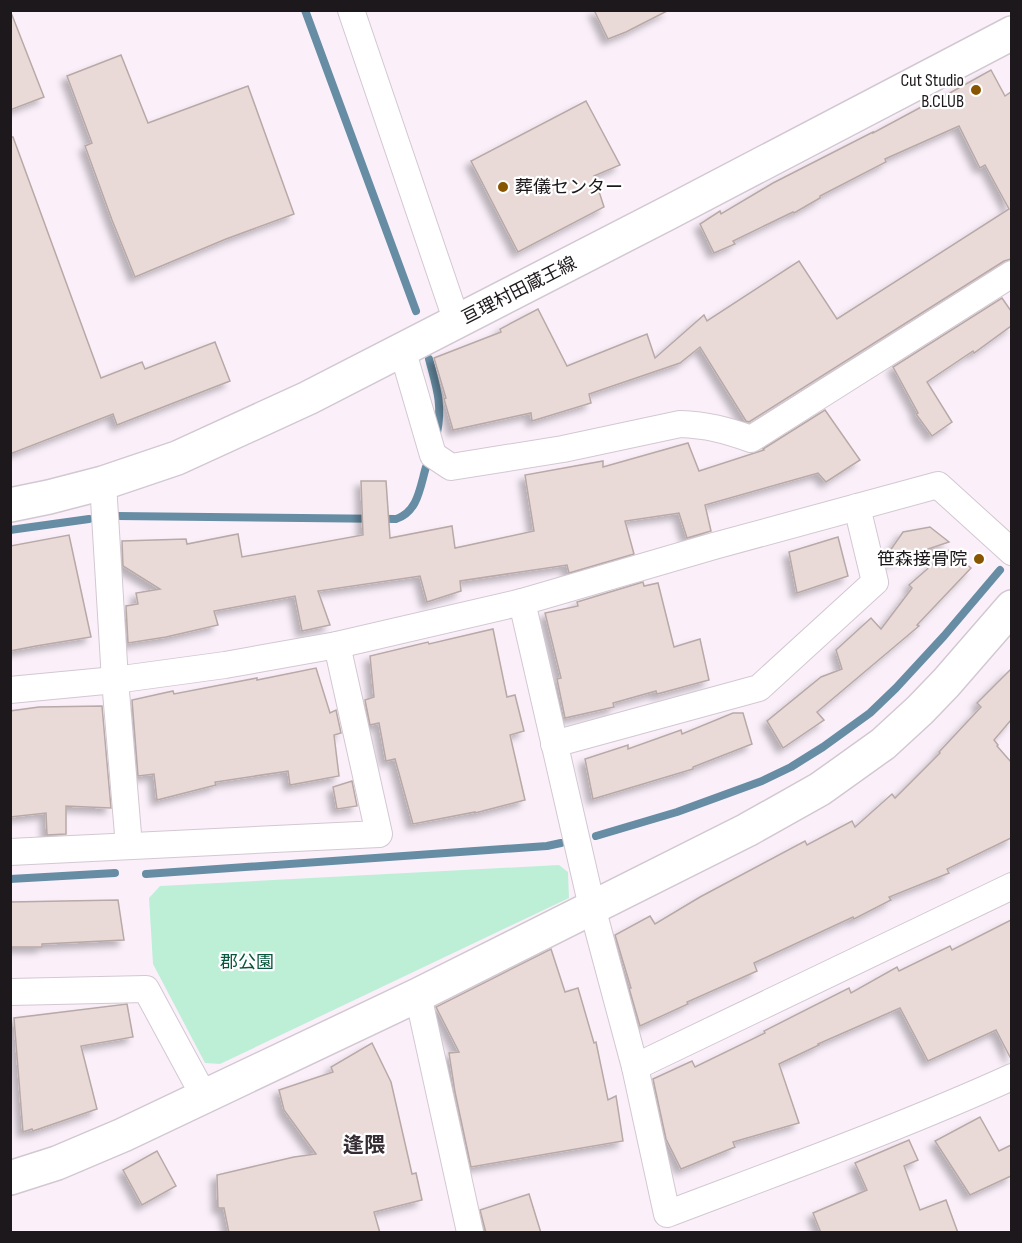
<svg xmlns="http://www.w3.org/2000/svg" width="1022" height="1243" viewBox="0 0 1022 1243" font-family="'Sofia Sans Condensed','Noto Sans JP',sans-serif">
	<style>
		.green { fill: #bdefd7 }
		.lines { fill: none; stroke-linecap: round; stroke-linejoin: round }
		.stream { stroke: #678da4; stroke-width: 8 }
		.building { fill: #e9dad8; stroke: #b8a9a7; stroke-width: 1.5; filter: url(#shadow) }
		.street-casing { stroke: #d2c8d1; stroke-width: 28 }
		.secondary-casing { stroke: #d2c8d1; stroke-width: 36 }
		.primary-casing { stroke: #d2c8d1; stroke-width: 36 }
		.street { stroke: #fff; stroke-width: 26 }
		.secondary { stroke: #fff; stroke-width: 33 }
		.primary { stroke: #fff; stroke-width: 33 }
		.poi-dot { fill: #850; stroke: #fff; stroke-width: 2 }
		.labels { text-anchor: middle; stroke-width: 4.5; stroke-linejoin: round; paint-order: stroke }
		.poi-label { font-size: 18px; fill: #1c181b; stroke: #fff; text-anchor: end }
		.street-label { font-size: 18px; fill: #1c181b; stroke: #fff }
		.park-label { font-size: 18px; fill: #06563d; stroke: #fff }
		.quarter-label { font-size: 21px; font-weight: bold; fill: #352d34; stroke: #fff }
	</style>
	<defs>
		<filter id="shadow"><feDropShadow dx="-5.5" dy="5.5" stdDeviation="3" flood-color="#0004"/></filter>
	</defs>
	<rect width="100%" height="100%" fill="#fbf0fa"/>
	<path class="green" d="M 559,865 L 568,872 L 569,898 L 220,1064 L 205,1063 L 153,964 L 149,898 L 160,886 Z"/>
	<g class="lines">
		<g class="stream">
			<path d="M 305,10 L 416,311"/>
			<path d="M 429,359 C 436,386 443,404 437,433"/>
			<path d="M 117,516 L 396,519 C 418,512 420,487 426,467"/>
			<path d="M 10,530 L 89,519"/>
			<path d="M 596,836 L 677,812 L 762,781 L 791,767 L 823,747 L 870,713 L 896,688 L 944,636 L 1000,570"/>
			<path d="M 146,874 L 547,846 L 561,843"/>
			<path d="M 10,879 L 115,873"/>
		</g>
	</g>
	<g class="building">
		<path d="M 594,10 L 669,10 L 626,32 L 608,39 Z"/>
		<path d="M 10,15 L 12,15 L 44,97 L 10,110 Z"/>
		<path d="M 121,55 L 148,123 L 248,86 L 294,214 L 226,239 L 135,277 L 112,220 L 85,146 L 92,143 L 67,76 Z"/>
		<path d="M 991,70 L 1005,96 L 1011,92 L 1011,259 L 1004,261 L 749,422 L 746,421 L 700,347 L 680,363 L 589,394 L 591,403 L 532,421 L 531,413 L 453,430 L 444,399 L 446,398 L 434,358 L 501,332 L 500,329 L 538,309 L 567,366 L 647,334 L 655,358 L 704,315 L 707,321 L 799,261 L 837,319 L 1009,209 L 985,165 L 980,168 L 959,126 L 885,159 L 886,162 L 820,196 L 820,198 L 794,213 L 793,212 L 733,241 L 735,244 L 714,253 L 700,224 L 720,211 L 721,214 L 773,183 L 873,132 L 873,133 L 938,98 L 939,99 Z"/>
		<path d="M 586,101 L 620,165 L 594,176 L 604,207 L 518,252 L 471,161 Z"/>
		<path d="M 10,137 L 13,137 L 101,378 L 142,362 L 145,369 L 215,342 L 230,381 L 117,425 L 113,414 L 10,454 Z"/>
		<path d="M 1002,298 L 1011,311 L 1011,326 L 974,353 L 973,351 L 927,382 L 952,422 L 932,436 L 916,414 L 918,413 L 893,367 Z"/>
		<path d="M 825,410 L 860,460 L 826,482 L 818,473 L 705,505 L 711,531 L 687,538 L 679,513 L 625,521 L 634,554 L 569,573 L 567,565 L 460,581 L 461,591 L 427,602 L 420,576 L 318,591 L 330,625 L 302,631 L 295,596 L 214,611 L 218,625 L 166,637 L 128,643 L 126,606 L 138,604 L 136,593 L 160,589 L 123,566 L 122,541 L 186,539 L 187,544 L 238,534 L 242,557 L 363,535 L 361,481 L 386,481 L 390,538 L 452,526 L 455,548 L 534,531 L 525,475 L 603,461 L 603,467 L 688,443 L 699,471 L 764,450 L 763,449 Z"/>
		<path d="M 930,527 L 949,542 L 886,563 L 885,558 L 903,532 Z"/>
		<path d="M 69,535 L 91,637 L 36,646 L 10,651 L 10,546 Z"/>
		<path d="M 838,537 L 848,576 L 797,593 L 789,552 Z"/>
		<path d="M 949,550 L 971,568 L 917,625 L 919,626 L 817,712 L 824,720 L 783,748 L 767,721 L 821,677 L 842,669 L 836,650 L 871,618 L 881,629 L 912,588 L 909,585 Z"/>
		<path d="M 643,582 L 644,586 L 658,583 L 674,647 L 700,639 L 709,680 L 657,694 L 656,691 L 613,703 L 614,707 L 565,718 L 557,679 L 561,678 L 545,613 L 578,606 L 577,602 Z"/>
		<path d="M 493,629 L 507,697 L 515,695 L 524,731 L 510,735 L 525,800 L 475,813 L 475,812 L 413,824 L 395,759 L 386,761 L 379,723 L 370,725 L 365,700 L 374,697 L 370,656 L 428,642 L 429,644 Z"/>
		<path d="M 316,668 L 330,713 L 336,710 L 341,733 L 334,735 L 339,776 L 290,785 L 288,771 L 215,782 L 216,785 L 157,800 L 154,774 L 138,776 L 132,700 L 173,691 L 174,694 L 257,678 L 257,680 Z"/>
		<path d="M 1011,669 L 1011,720 L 994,740 L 998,745 L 997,746 L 1011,762 L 1011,838 L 947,869 L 949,873 L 889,897 L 891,900 L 854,919 L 853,917 L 754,963 L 757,971 L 687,1002 L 688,1004 L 640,1026 L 629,988 L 631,988 L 615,935 L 650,916 L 655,924 L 700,897 L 805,841 L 807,845 L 852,821 L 855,827 L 892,794 L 895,798 L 940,753 L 939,752 L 981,707 L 977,703 Z"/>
		<path d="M 102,706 L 111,808 L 66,806 L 66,834 L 47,835 L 46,813 L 10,817 L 10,711 L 39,707 Z"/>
		<path d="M 733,713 L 743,713 L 752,744 L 693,767 L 693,769 L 593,799 L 585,759 L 628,745 L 628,749 L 681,730 L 682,734 Z"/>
		<path d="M 352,781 L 357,806 L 337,809 L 333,787 Z"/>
		<path d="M 118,900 L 124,940 L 42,944 L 42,947 L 10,947 L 10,902 Z"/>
		<path d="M 1011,920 L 1011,1059 L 996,1030 L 928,1061 L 900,1008 L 818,1044 L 819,1045 L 779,1064 L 799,1123 L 733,1142 L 735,1147 L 681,1169 L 666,1139 L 653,1079 L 692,1061 L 695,1067 L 765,1033 L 764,1031 L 849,988 L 851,993 L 897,967 L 899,971 L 950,946 L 952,950 Z"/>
		<path d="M 551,949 L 565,992 L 578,988 L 594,1043 L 596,1042 L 608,1100 L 616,1096 L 623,1141 L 471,1167 L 455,1092 L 449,1053 L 459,1052 L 436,1007 Z"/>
		<path d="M 127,1004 L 133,1037 L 81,1046 L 97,1109 L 33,1131 L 32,1129 L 23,1132 L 14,1018 Z"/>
		<path d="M 372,1043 L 391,1082 L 412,1174 L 416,1173 L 422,1200 L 374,1212 L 380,1233 L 229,1233 L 224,1208 L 218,1208 L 217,1175 L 294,1157 L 316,1154 L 284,1110 L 279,1090 L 333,1072 L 331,1067 Z"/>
		<path d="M 980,1117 L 999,1151 L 1011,1145 L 1011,1176 L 970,1195 L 935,1141 Z"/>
		<path d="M 909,1140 L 918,1160 L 904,1166 L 920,1210 L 946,1200 L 958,1233 L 821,1233 L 813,1213 L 867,1190 L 855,1163 Z"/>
		<path d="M 157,1151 L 176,1186 L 142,1205 L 123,1170 Z"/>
		<path d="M 529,1194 L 541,1233 L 486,1233 L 480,1210 Z"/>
	</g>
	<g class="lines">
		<defs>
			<g id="street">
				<path d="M 351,10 L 457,322"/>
				<path d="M 402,349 L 433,455 L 451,467 L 563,449 L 680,424 C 707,425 726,430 751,439 L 1012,274"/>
				<path d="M 103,483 L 115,680 L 129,846"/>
				<path d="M 522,602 L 592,907 L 635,1067 L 667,1214 C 783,1170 899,1128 1012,1077"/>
				<path d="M 10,690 L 115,680 L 225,665 L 337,645 L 522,602 L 714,546 L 938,485 L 1012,552"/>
				<path d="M 554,744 L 759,688 L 875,582 L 857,507"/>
				<path d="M 10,852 L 379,834 L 337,645"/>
				<path d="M 10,992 L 146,989 L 204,1096"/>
				<path d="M 418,995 L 470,1232"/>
				<path d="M 635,1067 L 1012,886"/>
			</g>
			<path id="secondary" d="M 10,1178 L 57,1163 L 123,1135 L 418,995 L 747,830 L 820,789 L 883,744 L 920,710 L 946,683 L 1012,607"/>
			<path id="primary" d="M 10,505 L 49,497 L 103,483 L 177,458 L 308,398 L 666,214 L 1012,33"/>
		</defs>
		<use href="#street" class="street-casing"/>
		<use href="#secondary" class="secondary-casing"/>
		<use href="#primary" class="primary-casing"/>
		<use href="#street" class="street"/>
		<use href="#secondary" class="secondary"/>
		<use href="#primary" class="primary"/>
	</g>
	<g class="poi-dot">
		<circle cx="976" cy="90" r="6"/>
		<circle cx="503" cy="187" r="6"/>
		<circle cx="979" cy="559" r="6"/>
	</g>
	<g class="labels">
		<g class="poi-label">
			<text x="964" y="86">Cut Studio<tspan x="964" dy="21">B.CLUB</tspan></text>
			<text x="515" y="193" text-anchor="start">葬儀センター</text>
			<text x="967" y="565">笹森接骨院</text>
		</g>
		<g class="street-label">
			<text transform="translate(519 290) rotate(-27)" y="6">亘理村田蔵王線</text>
		</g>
		<g class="park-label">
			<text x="247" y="968">郡公園</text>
		</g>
		<g class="quarter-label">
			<text x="364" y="1152">逢隈</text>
		</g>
	</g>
	<rect width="1022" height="1243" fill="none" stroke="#1c181b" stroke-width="24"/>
</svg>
